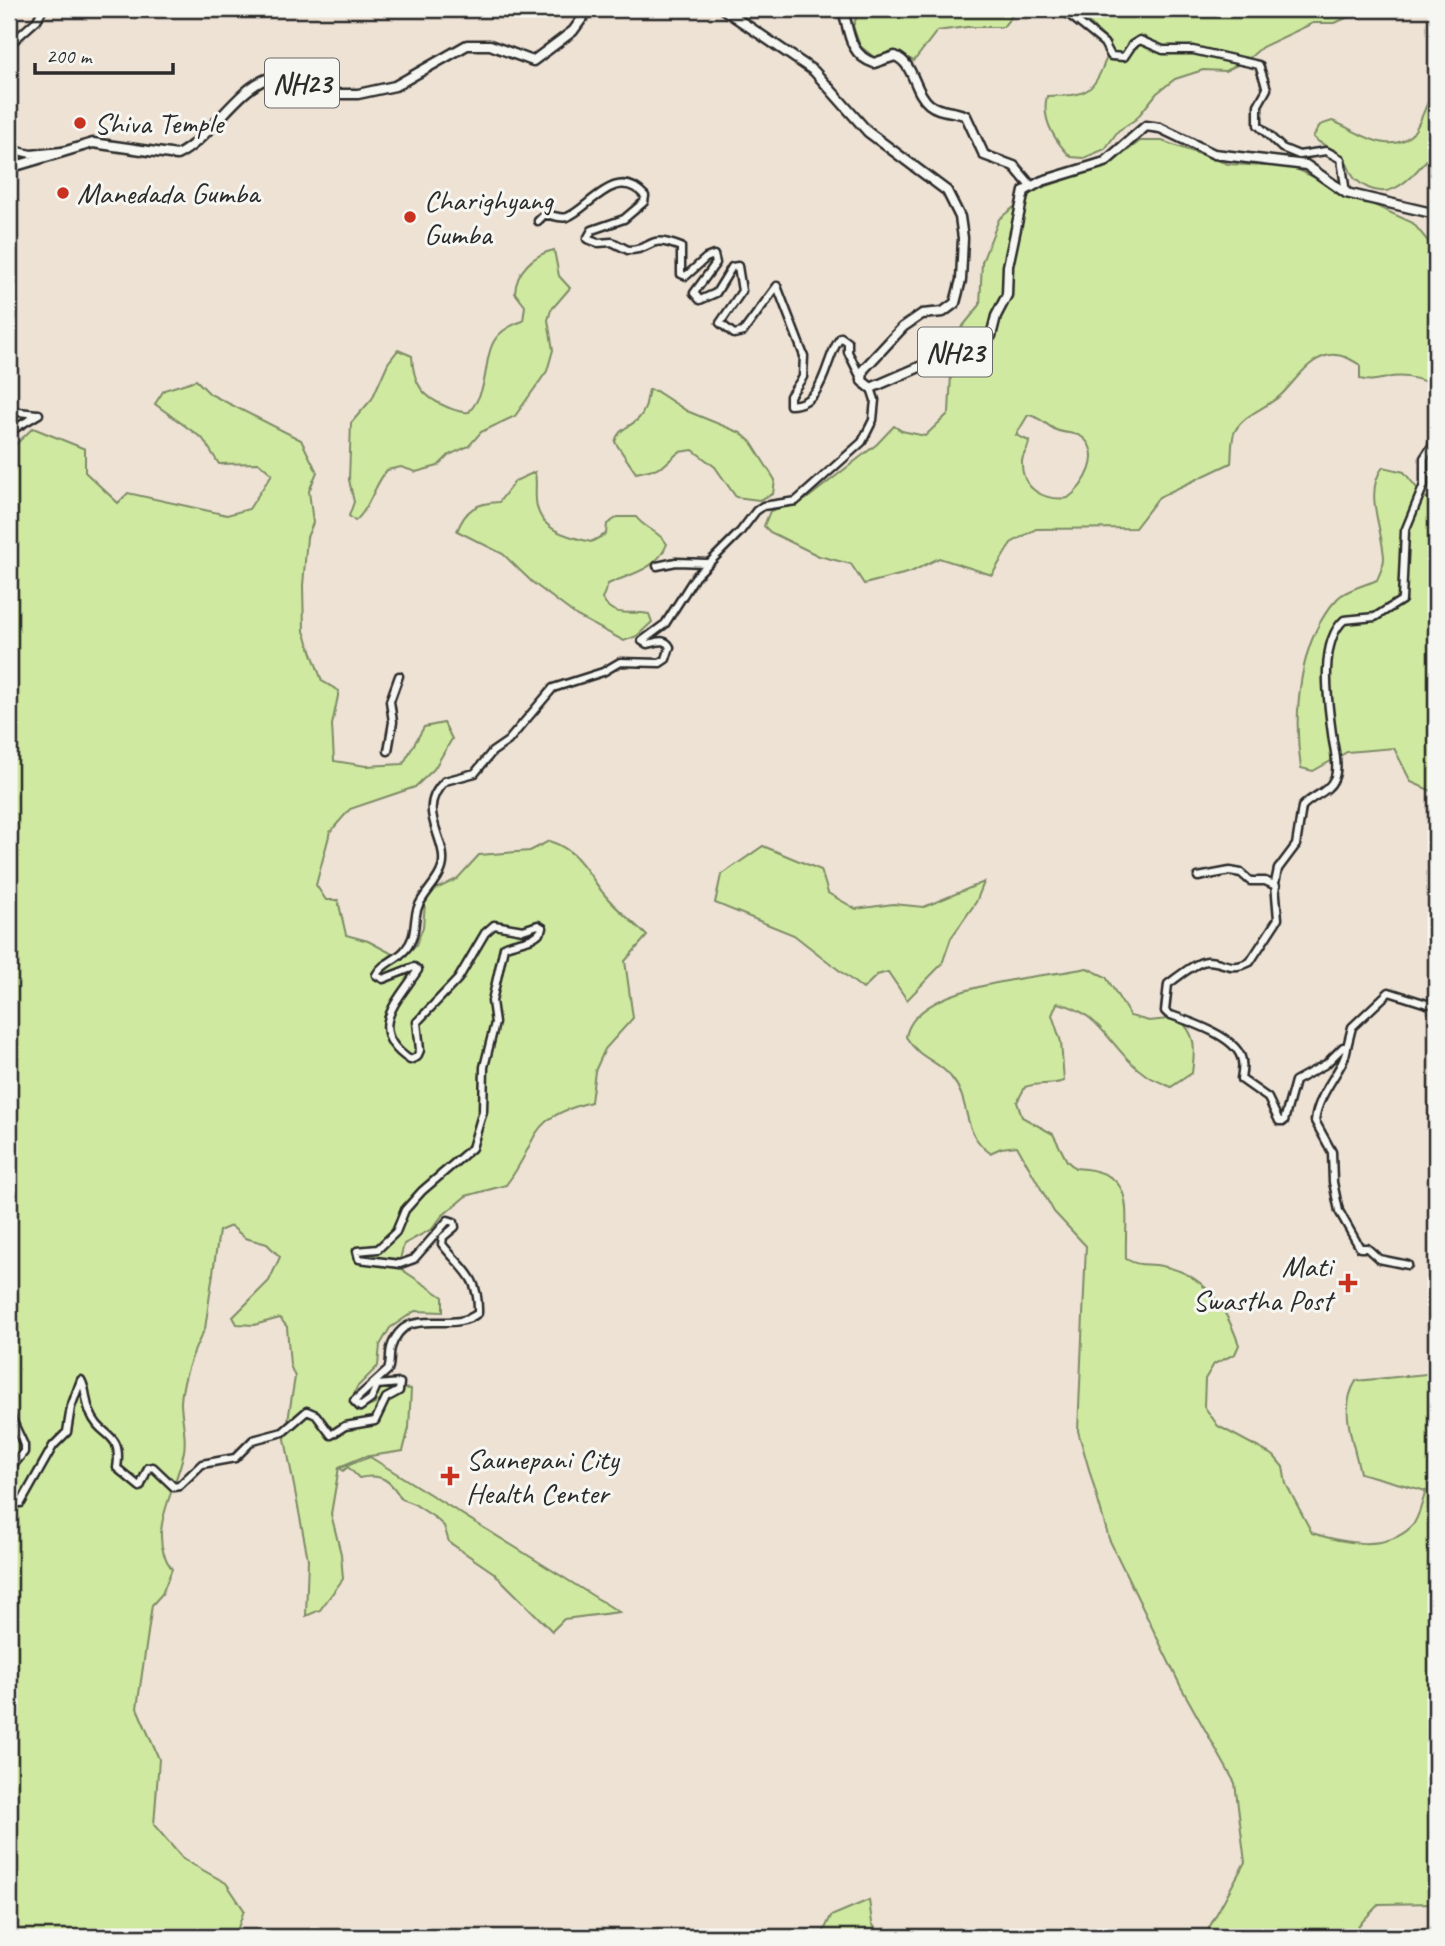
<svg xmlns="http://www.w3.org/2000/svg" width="1445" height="1946" viewBox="0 0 1445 1946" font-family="Caveat,sans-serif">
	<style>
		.green { fill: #cfeaa0; stroke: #7d8a66; stroke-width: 2; fill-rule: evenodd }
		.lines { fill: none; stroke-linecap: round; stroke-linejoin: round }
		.river { stroke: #95ddf7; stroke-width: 8 }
		.minor-casing { stroke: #2b2b2b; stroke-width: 11 }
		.major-casing { stroke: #2b2b2b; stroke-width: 13 }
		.minor { stroke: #f6f6f2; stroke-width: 6 }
		.major { stroke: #f6f6f2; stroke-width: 8 }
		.poi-dot { fill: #c8321e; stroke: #f6f6f2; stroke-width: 2.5 }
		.labels { text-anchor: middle; stroke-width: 6; stroke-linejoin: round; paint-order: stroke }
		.shield { fill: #f6f6f2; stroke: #686867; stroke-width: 2 }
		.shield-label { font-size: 28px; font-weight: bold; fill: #2b2b2b }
		.poi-label { font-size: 30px; fill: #2b2b2b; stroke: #f6f6f2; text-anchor: start }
	</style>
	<rect width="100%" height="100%" fill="#eee2d4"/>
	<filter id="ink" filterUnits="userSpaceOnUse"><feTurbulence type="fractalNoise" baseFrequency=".0143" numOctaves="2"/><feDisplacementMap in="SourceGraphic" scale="14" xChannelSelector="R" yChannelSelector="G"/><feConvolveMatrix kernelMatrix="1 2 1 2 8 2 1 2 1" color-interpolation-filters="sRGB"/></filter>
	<g filter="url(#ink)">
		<g class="green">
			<path d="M 860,9 L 1012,9 L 1012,16 L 1003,27 L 967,27 L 937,31 L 914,61 L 900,54 L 875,58 L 860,46 L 853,26 Z"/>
			<path d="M 1075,9 L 1366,9 L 1335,23 L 1313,23 L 1262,47 L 1246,61 L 1225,71 L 1203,70 L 1175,79 L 1157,93 L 1136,119 L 1118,131 L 1105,149 L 1084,158 L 1071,157 C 1055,141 1041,119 1047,96 C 1081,95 1092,97 1104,64 C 1108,55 1110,53 1110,43 Z"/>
			<path d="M 1436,89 L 1436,150 C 1413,173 1391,211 1355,179 C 1349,172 1348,161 1341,155 C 1333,147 1321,146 1313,137 L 1320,125 L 1332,121 C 1356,129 1389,159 1413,133 C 1423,120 1425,102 1436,89 Z"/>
			<path d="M 1140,141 L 1162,141 L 1228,164 L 1292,167 L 1413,223 L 1436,251 L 1436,386 C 1421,379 1403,374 1387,378 C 1376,380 1372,382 1360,379 L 1360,365 C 1352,360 1341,353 1330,355 C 1308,358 1295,382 1281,395 C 1268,407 1244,414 1235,431 C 1231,438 1232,455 1231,463 L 1159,497 L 1135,528 L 1036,529 L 1011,543 L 992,575 L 939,558 L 911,572 L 864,584 L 851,564 L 819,556 L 770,532 L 764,526 L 770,511 L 805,500 L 877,444 L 894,426 L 902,431 L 925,436 L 949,413 L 951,374 L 945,339 L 954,337 L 980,305 L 982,262 L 999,219 L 1035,190 L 1109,165 ZM 1028,415 C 1039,416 1046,425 1056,430 C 1065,434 1075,432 1082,437 C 1104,454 1085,486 1068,498 C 1044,501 1021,489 1022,462 C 1022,454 1029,449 1029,441 L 1016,435 Z"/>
			<path d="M 554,250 L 559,276 L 570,288 L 551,310 L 548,320 L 553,350 L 547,371 L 515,416 L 481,432 L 469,446 L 449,455 L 438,466 L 416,472 L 401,467 L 387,470 C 374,485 369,510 355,521 L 349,516 L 354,502 L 349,480 L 351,423 L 372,399 L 388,363 L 398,350 L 412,356 C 413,383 422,397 447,407 C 455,410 460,413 469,412 C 500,376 470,338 523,321 L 525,306 L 515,293 C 516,271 534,254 554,250 Z"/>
			<path d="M 196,380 L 210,394 L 301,440 L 317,472 L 309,491 L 313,523 L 307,537 L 303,586 L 304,631 L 322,681 L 339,691 L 332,725 L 334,761 L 366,766 L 403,764 L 424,727 L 444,723 L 452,739 L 434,769 L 415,787 L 350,809 L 330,832 L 316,885 L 326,900 L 338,900 L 346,935 L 368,941 L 402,959 L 416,945 L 423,927 L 425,903 L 432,891 L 457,879 L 479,855 L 530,851 L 549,841 C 578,850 586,871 603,893 C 616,909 633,922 647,936 L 625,961 L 633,1018 L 605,1049 L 595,1071 L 591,1102 C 523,1120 542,1138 506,1185 L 466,1196 L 442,1216 L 432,1229 L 404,1244 L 398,1267 L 443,1297 L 443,1312 L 415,1311 L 390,1328 L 380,1345 L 378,1366 L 357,1387 L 351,1401 L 358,1411 L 375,1404 L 377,1392 L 386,1387 L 411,1389 L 409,1428 L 403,1451 L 363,1457 L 339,1467 L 331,1514 L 341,1554 L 343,1579 L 320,1610 L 306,1616 L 308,1559 L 285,1439 L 295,1377 L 290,1365 L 287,1327 L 280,1318 L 254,1325 L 237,1324 L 233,1317 L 269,1281 L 280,1257 L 267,1244 L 245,1238 L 231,1226 L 219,1231 L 205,1329 C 194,1348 182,1380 181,1402 C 181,1418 187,1434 184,1451 C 177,1491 144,1532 172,1569 L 162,1594 L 152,1605 L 137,1708 L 159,1759 L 154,1825 L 183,1859 L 226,1883 L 244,1910 L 235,1937 L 9,1937 L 9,457 L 15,445 L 33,428 L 85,449 L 85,472 L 118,503 L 128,493 L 227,515 L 249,509 L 272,474 L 259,463 L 219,464 L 203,439 L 155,404 L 164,390 Z"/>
			<path d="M 649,390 L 656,391 L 687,411 L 741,433 L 751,442 L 775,480 L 773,494 L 759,500 L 736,497 L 715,467 L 693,450 L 679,452 L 662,467 L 636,473 L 615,442 C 619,427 630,428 639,418 C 647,409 646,400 649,390 Z"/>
			<path d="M 1383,467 L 1404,472 L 1424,497 L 1436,502 L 1436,793 L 1411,782 L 1394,748 L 1347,752 L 1313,771 L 1301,768 C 1293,715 1298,639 1338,598 C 1347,589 1366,585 1377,580 C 1380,573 1384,565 1384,558 C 1383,529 1363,493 1383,467 Z"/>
			<path d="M 535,472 C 537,482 535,490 536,500 C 538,530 566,536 591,542 L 606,534 L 607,524 L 618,517 L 636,517 C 645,529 659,531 667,544 C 657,570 630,574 608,584 L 602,599 C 614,619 629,610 649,614 L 652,622 L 637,636 L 624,641 L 577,616 L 532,582 L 503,554 L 457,531 C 466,509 476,503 499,502 L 515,481 Z"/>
			<path d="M 763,846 L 821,870 L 828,893 L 856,909 L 893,904 L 924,907 L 984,882 L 976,902 L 951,938 L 942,964 L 907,1000 L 888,972 L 877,975 L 863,989 L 794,935 L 715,903 L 721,875 Z"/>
			<path d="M 1087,968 L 1106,977 L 1130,1016 L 1149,1021 L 1178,1018 C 1197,1035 1195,1048 1192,1073 L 1171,1087 C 1163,1083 1154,1080 1146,1075 C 1113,1053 1100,1010 1057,1003 L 1052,1015 L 1061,1042 L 1064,1081 C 1050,1086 1038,1082 1025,1087 L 1017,1102 L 1022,1117 L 1053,1134 L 1067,1161 L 1075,1168 C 1140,1171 1124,1211 1126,1259 C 1140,1267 1147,1263 1162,1266 C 1205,1274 1226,1307 1239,1345 L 1235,1354 L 1214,1364 L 1205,1379 L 1204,1406 L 1218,1426 L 1274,1456 L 1283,1467 L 1286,1484 L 1312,1533 C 1343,1543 1385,1552 1411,1527 C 1419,1520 1422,1501 1426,1491 L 1360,1473 C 1354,1442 1338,1410 1356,1381 L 1436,1373 L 1436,1903 L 1379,1904 L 1358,1926 L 1366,1937 L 1204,1937 L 1245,1862 L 1235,1783 L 1181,1687 L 1109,1539 L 1078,1431 L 1086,1246 L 1054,1212 L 1017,1146 L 1001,1148 L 990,1153 C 959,1130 973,1103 951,1077 C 937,1059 921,1061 906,1037 C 915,982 1044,978 1087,968 Z"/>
			<path d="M 370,1457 L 619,1612 L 564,1619 L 552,1631 L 494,1573 L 449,1542 L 444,1526 L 434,1517 L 414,1504 L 401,1499 C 391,1480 381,1473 359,1478 L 348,1467 L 343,1471 L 340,1468 Z"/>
			<path d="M 869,1900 L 872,1923 L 880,1937 L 821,1937 L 831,1916 Z"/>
		</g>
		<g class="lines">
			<path class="river" d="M 1426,1937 L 1436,1921"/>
			<defs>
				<g id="minor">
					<path d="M 1062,9 L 1104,43 L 1111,56 L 1124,57 L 1132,45 L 1140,40 L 1163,50 L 1193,50 L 1259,65 L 1267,89 L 1258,105 L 1258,125 L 1282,148 L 1299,155 L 1326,151 L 1341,159 L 1346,193"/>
					<path d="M 9,45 L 37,20 L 43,9"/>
					<path d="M 9,149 L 31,154 L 62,151"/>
					<path d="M 538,221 L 545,214 C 552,215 561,219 567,217 C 588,210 616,163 645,196 L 644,202 L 624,219 L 592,230 L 587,239 L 598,243 L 612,242 L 628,250 C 656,250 645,233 681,247 L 681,274 L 686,276 L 706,258 L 714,255 L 716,263 L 694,293 L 700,300 L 716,293 L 732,267 L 738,266 L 742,291 L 720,323 L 734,334 L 743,332 L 777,286 L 804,356 L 803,377 L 790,396 L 790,405 C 827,404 824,357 841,337 L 848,342 L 848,352 L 861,378"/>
					<path d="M 9,411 L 37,414"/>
					<path d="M 9,432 L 39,414"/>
					<path d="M 657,566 L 676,562 L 707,563"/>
					<path d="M 388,751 L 393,722 L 390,701 L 399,676"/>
					<path d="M 1198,877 L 1230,871 L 1241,873 L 1250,881 L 1265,881 L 1276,886"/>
					<path d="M 1347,1047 L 1352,1027 L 1389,992 L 1427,1004 L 1435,1002"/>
					<path d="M 1408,1265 L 1379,1259 L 1367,1248 L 1360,1248 L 1339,1211 L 1333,1182 L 1332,1152 L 1315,1121 C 1318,1091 1346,1067 1347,1047 L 1343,1047 L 1326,1064 L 1295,1081 L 1284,1121 L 1279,1121 L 1268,1098 L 1241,1079 C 1242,1072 1244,1064 1241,1057 C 1233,1035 1188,1021 1168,1014 L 1165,1011 L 1168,984 C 1178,977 1195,962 1207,961 C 1225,961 1229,972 1250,962 L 1278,919 L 1275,883 L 1278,869 L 1296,845 L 1302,807 C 1311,796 1328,793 1334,779 C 1339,769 1335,751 1333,741 C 1329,709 1317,644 1344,620 L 1375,617 L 1402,600 L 1405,531 L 1424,485 L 1424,458 L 1436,440"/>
					<path d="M 9,1413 L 24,1445 L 24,1452 L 10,1469 L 13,1481 L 9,1489"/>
					<path d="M 9,1495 L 15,1503 L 21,1503 L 53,1446 L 67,1432 L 71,1407 L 81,1380 C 87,1391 85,1401 90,1412 C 101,1440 123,1430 117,1468 L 140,1487 L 148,1468 L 153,1467 L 174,1487 L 179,1486 L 202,1464 L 235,1458 L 253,1440 L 283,1432 L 307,1411 L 316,1415 L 331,1435 L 345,1426 L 375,1421 L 386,1398 L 399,1391 L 400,1383 L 377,1385 L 371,1399 L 360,1407 L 354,1401 L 388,1370 C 391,1363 389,1355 391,1348 C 405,1302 450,1336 478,1313 C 479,1275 462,1270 442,1244 L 443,1237 L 455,1227 L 454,1222 L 448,1220 L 414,1259 L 400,1264 L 359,1259 L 357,1251 L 378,1249 L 396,1232 L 405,1210 L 422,1191 L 472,1148 L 483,1111 L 484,1067 L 495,1023 L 492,1001 L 504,947 C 517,940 534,943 543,928 L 538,925 L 523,930 L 494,925 L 485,933 L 458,979 L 417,1022 L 420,1050 L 417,1057 L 410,1060 C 365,1030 397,1002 418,970 L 414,967 L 383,979 L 376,975 C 382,963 397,960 405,950 C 417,936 413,926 417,910 C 421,895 438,883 442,868 C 450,840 413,811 445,781 L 475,773 L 492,752 L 508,741 L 553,688 L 603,672 L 620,662 L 660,663 L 666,659 L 670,647 C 665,637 656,643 647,644 L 642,641 L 665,624 L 695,577 L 740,532 L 756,511 L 763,506 L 796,501 L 862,442 L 873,420 L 875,400 L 871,388"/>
				</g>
				<g id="major">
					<path d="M 723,9 L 814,71 L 868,132 L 947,191 L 960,217 L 963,238 L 961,280 L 955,303 L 943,312 L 922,314 L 903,327 L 863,370 L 862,381 L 871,388 L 991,336 L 996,316 L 1007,295 L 1008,266 L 1024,191 L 1042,181 L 1105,162 L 1146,126 L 1160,128 L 1214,154 L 1306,165 L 1346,193 L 1436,214"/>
					<path d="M 843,9 C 849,31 849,55 874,63 L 895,56 C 915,64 913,91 929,104 C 940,113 954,110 966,116 L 984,155 L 1014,166 L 1030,185"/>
					<path d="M 9,168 L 93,143 L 177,155 C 210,139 237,88 269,78 L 294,80 L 323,94 L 358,94 L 395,86 L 467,45 L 490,45 L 533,61 L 573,31 L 589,9"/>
				</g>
			</defs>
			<use href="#minor" class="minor-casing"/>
			<use href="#major" class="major-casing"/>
			<use href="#minor" class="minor"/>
			<use href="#major" class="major"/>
		</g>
	</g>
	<g class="poi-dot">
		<circle cx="80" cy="123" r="7"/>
		<circle cx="63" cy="193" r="7"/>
		<circle cx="410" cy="217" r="7"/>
		<path d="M1344.5 1272.5h7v7h7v7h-7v7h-7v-7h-7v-7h7z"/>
		<path d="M446.5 1465.5h7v7h7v7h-7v7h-7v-7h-7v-7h7z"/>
	</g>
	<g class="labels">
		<g class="shield">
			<rect x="265" y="58.5" width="74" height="49" rx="5"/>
			<rect x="918" y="327.5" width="74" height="49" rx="5"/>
		</g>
		<g class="shield-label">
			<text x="302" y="93">NH23</text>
			<text x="955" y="362">NH23</text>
		</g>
		<g class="poi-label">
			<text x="94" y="133">Shiva Temple</text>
			<text x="77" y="203">Manedada Gumba</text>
			<text x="424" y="210">Charighyang<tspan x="424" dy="34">Gumba</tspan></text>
			<text x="1332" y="1276" text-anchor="end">Mati<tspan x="1332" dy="34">Swastha Post</tspan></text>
			<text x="466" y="1469">Saunepani City<tspan x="466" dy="34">Health Center</tspan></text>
		</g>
	</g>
	<rect width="1445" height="1946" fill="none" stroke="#f6f6f2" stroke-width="35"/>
	<rect x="18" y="18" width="1410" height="1911" fill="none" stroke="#2b2b2b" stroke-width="2.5" filter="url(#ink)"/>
	<path d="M35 63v10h138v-10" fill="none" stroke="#2b2b2b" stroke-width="3.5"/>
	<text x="46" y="63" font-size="21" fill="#2b2b2b" stroke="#f6f6f2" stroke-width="5" paint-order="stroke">200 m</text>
</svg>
